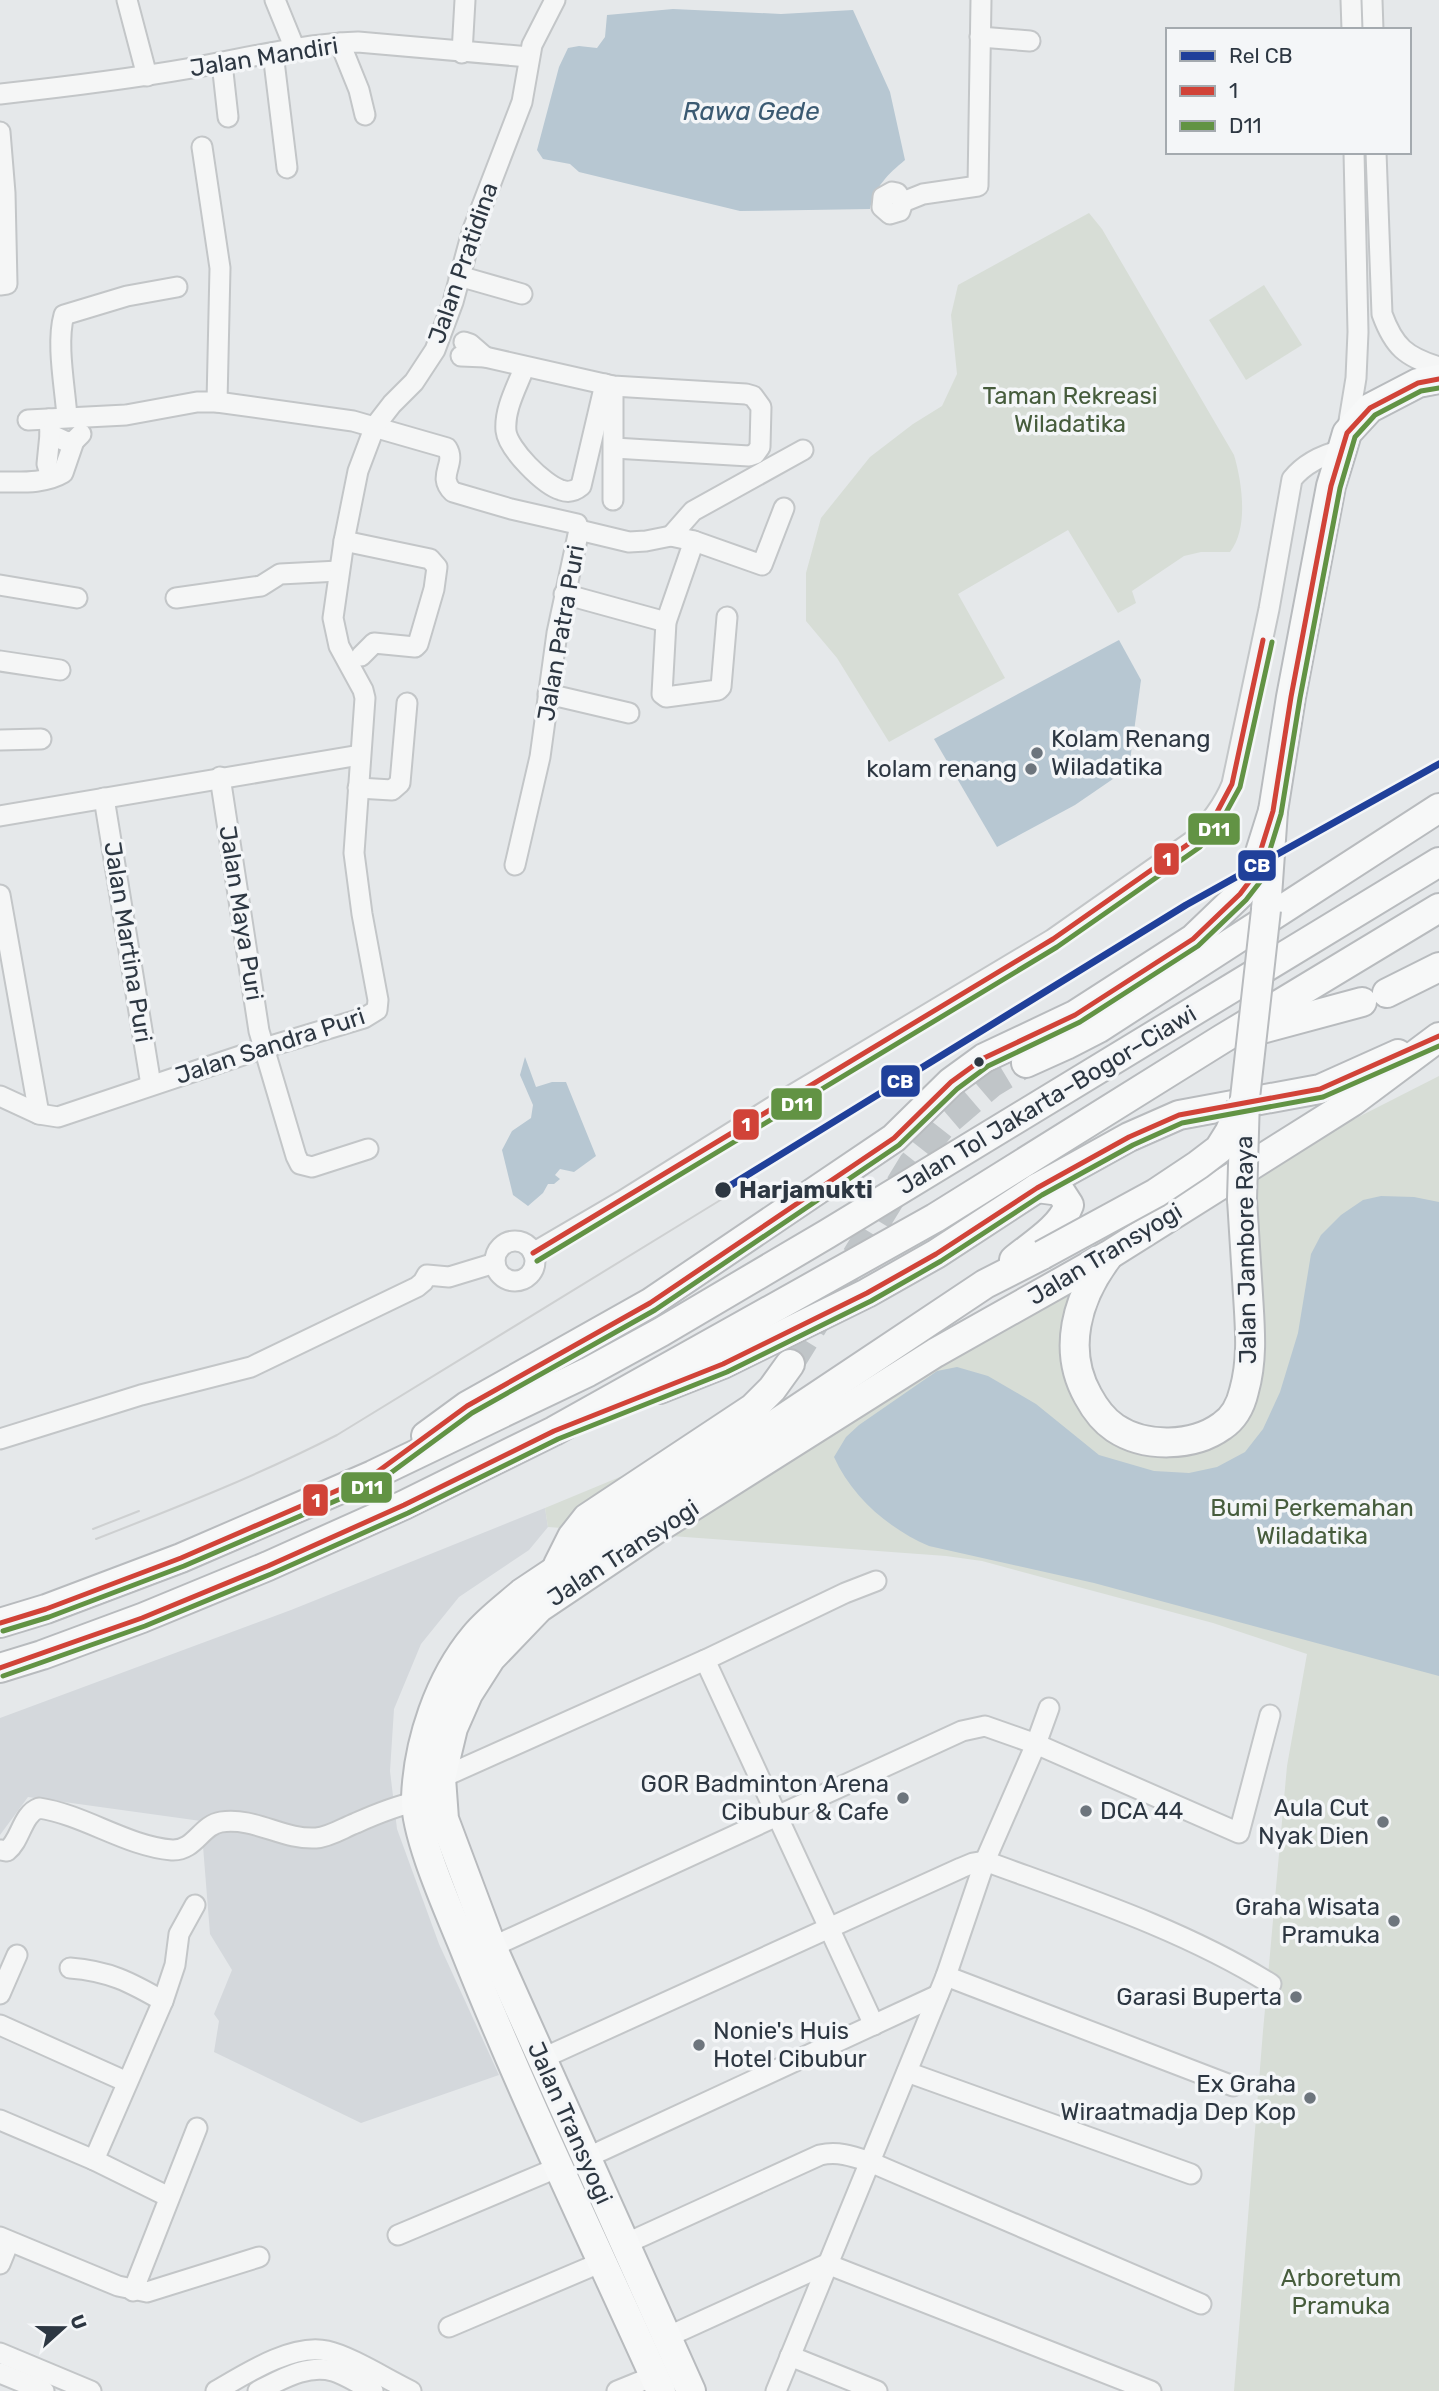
<svg xmlns="http://www.w3.org/2000/svg" width="1439" height="2391" viewBox="0 0 1439 2391" font-family="Rubik,sans-serif">
	<style>
		.built { fill: #d4d8dc }
		.green { fill: #d7ddd6 }
		.water { fill: #b7c7d2 }
		.lines { fill: none; stroke-linecap: round; stroke-linejoin: round }
		.highway-tunnel { stroke: #c0c5c8; stroke-width: 28; stroke-dasharray: 28 14; stroke-linecap: butt }
		.minor-casing { stroke: #c3c6c8; stroke-width: 23 }
		.highway-casing { stroke: #b8bbbe; stroke-width: 32 }
		.minor { stroke: #f5f6f6; stroke-width: 19 }
		.highway { stroke: #f7f8f8; stroke-width: 28 }
		.tram { stroke: #ced0d1; stroke-width: 2 }
		.highway-bridge-casing { stroke: #b8bbbe; stroke-width: 32; stroke-linecap: butt }
		.highway-bridge { stroke: #f7f8f8; stroke-width: 28 }
		.bus-1-casing { stroke: #f4f6f8; stroke-width: 10 }
		.bus-2-casing { stroke: #f4f6f8; stroke-width: 10 }
		.bus-1 { stroke: #d14338; stroke-width: 5 }
		.bus-2 { stroke: #629344; stroke-width: 5 }
		.rail-1-casing { stroke: #f4f6f8; stroke-width: 12 }
		.rail-1 { stroke: #20409a; stroke-width: 7 }
		.poi-dot { fill: #6d757d; stroke: #f4f6f8; stroke-width: 2.5 }
		.bus-dot { fill: #2d3742; stroke: #f4f6f8; stroke-width: 2.5 }
		.labels { text-anchor: middle; stroke-width: 7; stroke-linejoin: round; paint-order: stroke }
		.street-label { font-size: 24px; fill: #2d3742; stroke: #f4f6f8 }
		.park-label { font-size: 24px; fill: #465c3c; stroke: #f4f6f8 }
		.poi-label { font-size: 24px; fill: #2d3742; stroke: #f4f6f8; text-anchor: end }
		.stop-label { font-size: 24px; font-weight: bold; fill: #2d3742; stroke: #f4f6f8; text-anchor: start }
		.water-label { font-size: 26px; font-style: italic; fill: #3b5a72; stroke: #f4f6f8 }
		.line-badge { stroke: #f4f6f8; stroke-width: 2.5 }
		.badge-label { font-size: 19px; text-anchor: middle; font-weight: bold; fill: #fff }
	</style>
	<rect width="100%" height="100%" fill="#e5e8ea"/>
	<path class="built" d="M 545,1508 L 548,1527 L 529,1550 L 459,1597 L 421,1644 L 394,1709 L 390,1771 L 397,1829 L 439,1944 L 499,2075 L 361,2123 L 214,2052 L 219,2021 L 214,2014 L 232,1970 L 210,1934 L 201,1821 L 28,1797 L 0,1835 L 0,1718 L 291,1610 Z"/>
	<g class="green">
		<path d="M 1089,213 L 1102,229 L 1234,455 C 1242,482 1249,528 1230,552 L 1201,552 L 1184,556 L 1132,591 L 1136,603 L 1118,613 L 1068,530 L 958,594 L 1005,678 L 889,742 L 837,658 L 806,621 L 806,573 L 821,518 L 870,457 L 913,424 L 942,406 L 957,374 L 951,315 L 958,285 Z"/>
		<path d="M 1264,285 L 1302,345 L 1246,380 L 1209,320 Z"/>
		<path d="M 1439,1076 L 1439,2391 L 1234,2391 L 1263,2031 L 1287,1766 L 1307,1654 L 1213,1623 L 982,1561 L 946,1556 L 548,1527 L 545,1508 L 975,1330 L 1093,1264 L 1070,1346 L 1127,1438 L 1238,1417 L 1250,1212 L 1256,1169 Z"/>
	</g>
	<g class="water">
		<path d="M 673,9 L 781,14 L 853,10 L 890,92 L 905,160 C 888,174 874,188 870,209 L 740,211 L 579,172 L 570,164 L 543,159 L 537,150 L 559,67 L 568,48 L 579,46 L 597,48 L 605,37 L 607,15 Z"/>
		<path d="M 1119,640 L 1141,680 L 1129,768 L 1075,805 L 997,847 L 934,739 Z"/>
		<path d="M 525,1057 L 536,1087 L 552,1082 L 566,1082 L 596,1156 L 574,1172 L 560,1169 L 555,1175 L 560,1179 L 554,1184 L 548,1184 L 543,1193 L 528,1206 L 513,1195 L 502,1150 L 512,1131 L 531,1118 L 533,1105 L 520,1075 Z"/>
		<path d="M 1381,1196 L 1414,1197 L 1439,1202 L 1439,1676 L 1094,1583 L 929,1546 C 889,1529 852,1497 834,1457 L 846,1437 L 859,1425 L 937,1371 L 957,1367 L 988,1376 L 1036,1404 L 1099,1455 L 1154,1471 L 1189,1473 L 1217,1467 L 1245,1452 L 1263,1429 L 1280,1392 L 1298,1333 L 1311,1254 L 1321,1235 L 1341,1215 L 1363,1200 Z"/>
	</g>
	<g class="lines">
		<path class="highway-tunnel" d="M 790,1364 L 912,1164 L 942,1126 L 991,1084 L 1026,1063"/>
		<defs>
			<g id="minor">
				<path d="M 127,0 L 147,76"/>
				<path d="M 275,0 L 295,49"/>
				<path d="M 1351,0 L 1352,30"/>
				<path d="M 1372,0 L 1373,30"/>
				<path d="M 980,37 L 1030,41"/>
				<path d="M 340,43 L 359,90 L 365,115"/>
				<path d="M 273,53 L 287,168"/>
				<path d="M 462,53 L 465,0"/>
				<path d="M 222,63 L 228,117"/>
				<path d="M 0,94 C 64,87 129,79 192,68 C 247,58 302,44 358,42 L 529,57"/>
				<path d="M 0,132 L 5,193 L 7,284 L 0,285"/>
				<path d="M 202,147 L 220,268 L 217,402"/>
				<path d="M 1376,152 L 1382,314 C 1394,347 1406,357 1439,367"/>
				<path d="M 903,202 L 897,193 L 892,192 L 883,197 L 882,207 L 890,214 L 900,211 L 903,202 L 923,194 L 978,186 L 981,0"/>
				<path d="M 459,276 L 522,294"/>
				<path d="M 464,342 L 470,344 L 485,357"/>
				<path d="M 461,356 L 485,357 L 613,386 L 746,394 L 753,396 L 761,407 L 760,447 L 755,454 L 749,456 L 614,448"/>
				<path d="M 524,368 C 517,387 504,409 506,431 C 508,449 544,485 561,490 C 569,493 575,491 581,486 L 605,384"/>
				<path d="M 613,386 L 613,500"/>
				<path d="M 67,417 C 65,387 56,343 64,315 L 127,296 L 177,287"/>
				<path d="M 49,419 L 50,434 L 67,442 L 74,441 L 81,434"/>
				<path d="M 28,420 L 126,415 L 197,402 L 217,402 L 353,421 L 447,448 C 457,464 436,476 453,492 L 511,509 L 577,524 L 579,530"/>
				<path d="M 1347,433 L 1356,378 L 1358,332 L 1354,152"/>
				<path d="M 50,434 L 47,464 L 51,477"/>
				<path d="M 0,482 C 20,482 45,484 63,473 L 74,441"/>
				<path d="M 579,530 L 629,542 L 646,541 L 671,536 L 694,541 L 762,565 L 784,508"/>
				<path d="M 671,536 L 693,511 L 803,450"/>
				<path d="M 344,541 L 430,559 L 437,567 L 434,589 L 418,644 L 415,647 L 374,643 L 361,656"/>
				<path d="M 694,541 L 666,622 L 662,694 L 666,697 L 718,690 L 721,687 L 727,617"/>
				<path d="M 0,585 L 77,598"/>
				<path d="M 564,594 L 666,622"/>
				<path d="M 176,598 L 261,586 L 280,574 L 339,571"/>
				<path d="M 0,661 L 60,670"/>
				<path d="M 548,694 L 629,713"/>
				<path d="M 0,740 L 41,739"/>
				<path d="M 220,777 L 259,1031 L 296,1156 L 300,1164 L 312,1167 L 368,1149"/>
				<path d="M 358,788 L 392,790 L 400,783 L 407,703"/>
				<path d="M 104,798 L 151,1085"/>
				<path d="M 0,816 L 360,755"/>
				<path d="M 515,865 L 540,757 L 557,633 L 579,530"/>
				<path d="M 0,895 L 39,1114"/>
				<path d="M 0,1096 L 39,1114 L 58,1117 L 264,1048 L 364,1018 L 377,1010 L 378,1000 L 362,914 L 354,853 L 365,698 L 363,690 L 339,646 L 333,618 L 344,541 L 358,471 L 375,426 L 392,404 L 414,382 L 435,350 L 453,302 L 472,232 L 522,102 L 532,45 L 555,0"/>
				<circle cx="515" cy="1261" r="20"/>
				<path d="M 533,1253 L 622,1201 L 777,1104 L 1053,939 L 1194,840 C 1210,822 1223,806 1232,784 L 1269,609 L 1292,479 C 1305,463 1322,455 1342,450"/>
				<path d="M 0,1439 L 141,1395 L 251,1367 L 417,1287 L 423,1282 L 427,1275 L 449,1277 L 495,1263"/>
				<path d="M 705,1660 L 874,2025"/>
				<path d="M 441,1778 L 705,1660 L 845,1593 L 876,1581"/>
				<path d="M 0,1850 L 7,1851 C 21,1840 22,1814 39,1808 C 85,1815 126,1846 172,1850 C 195,1851 201,1825 221,1822 C 255,1817 283,1840 316,1838 C 330,1837 343,1828 356,1823 C 376,1814 395,1806 416,1802"/>
				<path d="M 492,1947 L 962,1731 L 985,1726 L 1036,1744 L 1239,1833 L 1270,1715"/>
				<path d="M 70,1968 C 109,1971 130,1982 163,2001"/>
				<path d="M 946,1976 L 1233,2086"/>
				<path d="M 0,1994 L 17,1955"/>
				<path d="M 0,2025 L 127,2082"/>
				<path d="M 541,2059 L 961,1868 L 973,1863 L 985,1861 C 1083,1897 1182,1929 1271,1984"/>
				<path d="M 907,2072 L 1191,2174"/>
				<path d="M 0,2120 L 94,2160 L 169,2197"/>
				<path d="M 586,2158 L 938,1995"/>
				<path d="M 94,2160 L 163,2001 L 175,1965 L 179,1934 L 195,1905"/>
				<path d="M 398,2235 L 559,2167"/>
				<path d="M 0,2237 L 118,2286 L 147,2292 L 259,2257"/>
				<path d="M 625,2244 L 820,2155 C 838,2151 852,2156 870,2162 L 1201,2304"/>
				<path d="M 0,2264 L 9,2242"/>
				<path d="M 133,2291 L 197,2128"/>
				<path d="M 449,2327 L 602,2262"/>
				<path d="M 667,2337 L 827,2264 L 1151,2391"/>
				<path d="M 0,2353 L 91,2391"/>
				<path d="M 790,2356 L 877,2391"/>
				<path d="M 0,2373 L 44,2391"/>
				<path d="M 216,2391 C 245,2374 293,2343 327,2351 C 350,2356 388,2380 411,2391"/>
				<path d="M 258,2391 C 281,2380 306,2364 333,2371 C 346,2375 361,2385 373,2391"/>
				<path d="M 617,2391 L 654,2376"/>
				<path d="M 776,2391 L 946,1976 L 985,1861 L 1036,1744 L 1049,1708"/>
			</g>
			<g id="highway">
				<path d="M 1266,910 L 1273,811 L 1291,697 L 1331,486 L 1342,450 L 1347,433 L 1370,408 L 1418,383 L 1439,379"/>
				<path d="M 1387,993 L 1439,967"/>
				<path d="M 1254,1031 L 1362,1002"/>
				<path d="M 1026,1063 L 1066,1045 L 1099,1028 L 1439,808"/>
				<path d="M 1107,1258 C 1077,1298 1062,1350 1088,1396 C 1095,1409 1103,1420 1115,1428 C 1145,1448 1193,1447 1222,1426 C 1234,1418 1241,1404 1244,1391 C 1253,1359 1250,1328 1248,1295 C 1246,1263 1244,1231 1242,1199"/>
				<path d="M 1014,1260 C 1032,1245 1061,1228 1069,1205 L 1060,1191 L 1037,1188"/>
				<path d="M 660,1389 L 723,1364 L 867,1293 L 936,1254 L 1037,1188 L 1129,1137 L 1179,1115 L 1320,1089 L 1398,1054"/>
				<path d="M 426,1436 L 467,1406 L 650,1303 L 894,1138 L 951,1082 L 984,1058 L 1075,1015 L 1193,939 L 1240,894 L 1252,878 L 1273,811"/>
				<path d="M 558,1565 L 572,1537 L 587,1518 L 753,1408 L 772,1389 L 790,1364"/>
				<path d="M 0,1623 L 46,1609 L 181,1558 L 373,1475 L 588,1372 L 661,1332 L 827,1234 L 1439,862"/>
				<path d="M 0,1668 L 42,1655 L 142,1618 L 268,1566 L 404,1505 L 554,1431 L 935,1218 L 1222,1039 L 1439,908"/>
				<path d="M 661,2391 C 594,2242 523,2096 463,1945 C 448,1908 415,1835 416,1798 C 418,1742 439,1679 475,1636 C 488,1620 506,1607 522,1593 L 985,1284 L 1042,1255"/>
				<path d="M 691,2391 L 492,1947 L 444,1819 L 441,1778 L 453,1728 L 468,1694 L 491,1658 L 539,1608 L 658,1528 L 935,1353 L 1109,1255 L 1352,1102 L 1439,1037"/>
			</g>
		</defs>
		<use href="#minor" class="minor-casing"/>
		<use href="#highway" class="highway-casing"/>
		<use href="#minor" class="minor"/>
		<use href="#highway" class="highway"/>
		<g class="tram">
			<path d="M 93,1529 L 139,1511"/>
			<path d="M 96,1539 C 178,1507 259,1475 337,1435 L 727,1196"/>
		</g>
		<defs>
			<g id="highway-bridge">
				<path d="M 1242,1199 L 1245,1098 L 1266,910"/>
				<path d="M 1042,1255 L 1156,1193 L 1198,1165 L 1219,1149 L 1229,1133 L 1241,1107"/>
			</g>
		</defs>
		<use href="#highway-bridge" class="highway-bridge-casing"/>
		<use href="#highway-bridge" class="highway-bridge"/>
		<defs>
			<g id="bus-1">
				<path d="M 533,1253 L 1053,939 L 1194,840 L 1216,814 L 1232,784 L 1263,640"/>
				<path d="M 0,1623 L 46,1609 L 181,1558 L 373,1475 L 467,1406 L 650,1303 L 894,1138 L 951,1082 L 984,1058 L 1075,1015 L 1193,939 L 1240,894 L 1252,878 L 1273,811 L 1291,697 L 1331,486 L 1347,433 L 1370,408 L 1418,383 L 1439,379"/>
				<path d="M 0,1668 L 142,1618 L 268,1566 L 404,1505 L 554,1431 L 723,1364 L 867,1293 L 936,1254 L 1037,1188 L 1129,1137 L 1179,1115 L 1320,1089 L 1439,1036"/>
			</g>
			<g id="bus-2">
				<path d="M 537,1261 L 1057,947 L 1200,847 L 1223,818 L 1240,787 L 1272,642"/>
				<path d="M 3,1631 L 49,1617 L 184,1566 L 377,1483 L 472,1413 L 655,1310 L 899,1145 L 957,1089 L 988,1066 L 1080,1022 L 1198,946 L 1246,900 L 1260,882 L 1281,814 L 1300,698 L 1340,488 L 1355,437 L 1375,415 L 1421,391 L 1439,388"/>
				<path d="M 3,1676 L 145,1626 L 271,1574 L 408,1513 L 558,1439 L 727,1372 L 871,1301 L 941,1261 L 1042,1195 L 1133,1145 L 1182,1123 L 1323,1097 L 1439,1046"/>
			</g>
		</defs>
		<use href="#bus-1" class="bus-1-casing"/>
		<use href="#bus-2" class="bus-2-casing"/>
		<use href="#bus-1" class="bus-1"/>
		<use href="#bus-2" class="bus-2"/>
		<defs>
			<path id="rail-1" d="M 723,1190 L 1186,905 L 1439,764"/>
		</defs>
		<use href="#rail-1" class="rail-1-casing"/>
		<use href="#rail-1" class="rail-1"/>
	</g>
	<g class="poi-dot">
		<circle cx="1037" cy="753" r="7"/>
		<circle cx="1031" cy="769" r="7"/>
		<circle cx="903" cy="1798" r="7"/>
		<circle cx="1086" cy="1811" r="7"/>
		<circle cx="1383" cy="1822" r="7"/>
		<circle cx="1394" cy="1921" r="7"/>
		<circle cx="1296" cy="1997" r="7"/>
		<circle cx="699" cy="2045" r="7"/>
		<circle cx="1310" cy="2098" r="7"/>
	</g>
	<g class="bus-dot">
		<circle cx="979" cy="1062" r="6"/>
		<circle cx="723" cy="1190" r="9"/>
	</g>
	<g class="labels">
		<g class="street-label">
			<text transform="translate(264 57) rotate(-9)" y="8">Jalan Mandiri</text>
			<text transform="translate(463 263) rotate(-71)" y="8">Jalan Pratidina</text>
			<text transform="translate(561 633) rotate(-80)" y="8">Jalan Patra Puri</text>
			<text transform="translate(241 913) rotate(81)" y="8">Jalan Maya Puri</text>
			<text transform="translate(128 942) rotate(81)" y="8">Jalan Martina Puri</text>
			<text transform="translate(270 1046) rotate(-18)" y="8">Jalan Sandra Puri</text>
			<text transform="translate(1047 1100) rotate(-31)" y="8">Jalan Tol Jakarta–Bogor–Ciawi</text>
			<text transform="translate(1246 1250) rotate(-91)" y="8">Jalan Jambore Raya</text>
			<text transform="translate(1105 1254) rotate(-31)" y="8">Jalan Transyogi</text>
			<text transform="translate(623 1553) rotate(-33)" y="8">Jalan Transyogi</text>
			<text transform="translate(570 2123) rotate(66)" y="8">Jalan Transyogi</text>
		</g>
		<g class="park-label">
			<text x="1070" y="404">Taman Rekreasi<tspan x="1070" dy="28">Wiladatika</tspan></text>
			<text x="1312" y="1516">Bumi Perkemahan<tspan x="1312" dy="28">Wiladatika</tspan></text>
			<text x="1341" y="2286">Arboretum<tspan x="1341" dy="28">Pramuka</tspan></text>
		</g>
		<g class="poi-label">
			<text x="1051" y="747" text-anchor="start">Kolam Renang<tspan x="1051" dy="28">Wiladatika</tspan></text>
			<text x="1017" y="777">kolam renang</text>
			<text x="889" y="1792">GOR Badminton Arena<tspan x="889" dy="28">Cibubur &amp; Cafe</tspan></text>
			<text x="1369" y="1816">Aula Cut<tspan x="1369" dy="28">Nyak Dien</tspan></text>
			<text x="1100" y="1819" text-anchor="start">DCA 44</text>
			<text x="1380" y="1915">Graha Wisata<tspan x="1380" dy="28">Pramuka</tspan></text>
			<text x="1282" y="2005">Garasi Buperta</text>
			<text x="713" y="2039" text-anchor="start">Nonie's Huis<tspan x="713" dy="28">Hotel Cibubur</tspan></text>
			<text x="1296" y="2092">Ex Graha<tspan x="1296" dy="28">Wiraatmadja Dep Kop</tspan></text>
		</g>
		<g class="stop-label">
			<text x="739" y="1198">Harjamukti</text>
		</g>
		<g class="water-label">
			<text x="751" y="120">Rawa Gede</text>
		</g>
	</g>
	<g class="line-badge">
		<rect x="1187" y="812" width="54" height="34" rx="7" fill="#629344"/>
		<rect x="1153" y="842" width="27" height="34" rx="7" fill="#d14338"/>
		<rect x="1237" y="849" width="40" height="33" rx="7" fill="#20409a"/>
		<rect x="880" y="1064" width="41" height="34" rx="7" fill="#20409a"/>
		<rect x="770" y="1087" width="53" height="34" rx="7" fill="#629344"/>
		<rect x="732" y="1108" width="28" height="33" rx="7" fill="#d14338"/>
		<rect x="340" y="1471" width="53" height="33" rx="7" fill="#629344"/>
		<rect x="302" y="1483" width="27" height="34" rx="7" fill="#d14338"/>
	</g>
	<g class="badge-label">
		<text x="1214" y="836">D11</text>
		<text x="1167" y="866">1</text>
		<text x="1257" y="872">CB</text>
		<text x="900" y="1088">CB</text>
		<text x="797" y="1111">D11</text>
		<text x="746" y="1131">1</text>
		<text x="367" y="1494">D11</text>
		<text x="316" y="1507">1</text>
	</g>
	<rect x="1166" y="28" width="245" height="126" fill="#f4f6f8" stroke="#a4aaaf" stroke-width="2"/>
	<rect x="1180" y="51" width="35" height="10" fill="#20409a" stroke="#a4aaaf" stroke-width="2"/>
	<text x="1229" y="63" font-size="21" fill="#2d3742">Rel CB</text>
	<rect x="1180" y="86" width="35" height="10" fill="#d14338" stroke="#a4aaaf" stroke-width="2"/>
	<text x="1229" y="98" font-size="21" fill="#2d3742">1</text>
	<rect x="1180" y="121" width="35" height="10" fill="#629344" stroke="#a4aaaf" stroke-width="2"/>
	<text x="1229" y="133" font-size="21" fill="#2d3742">D11</text>
	<g transform="translate(63 2328) rotate(69)" stroke="#f4f6f8" stroke-width="5" paint-order="stroke">
	<path d="M0-5L12 26L0 18L-12 26Z" fill="#2d3742"/>
	<text y="-10" font-size="19" font-weight="bold" text-anchor="middle" fill="#2d3742">U</text>
	</g>
</svg>
